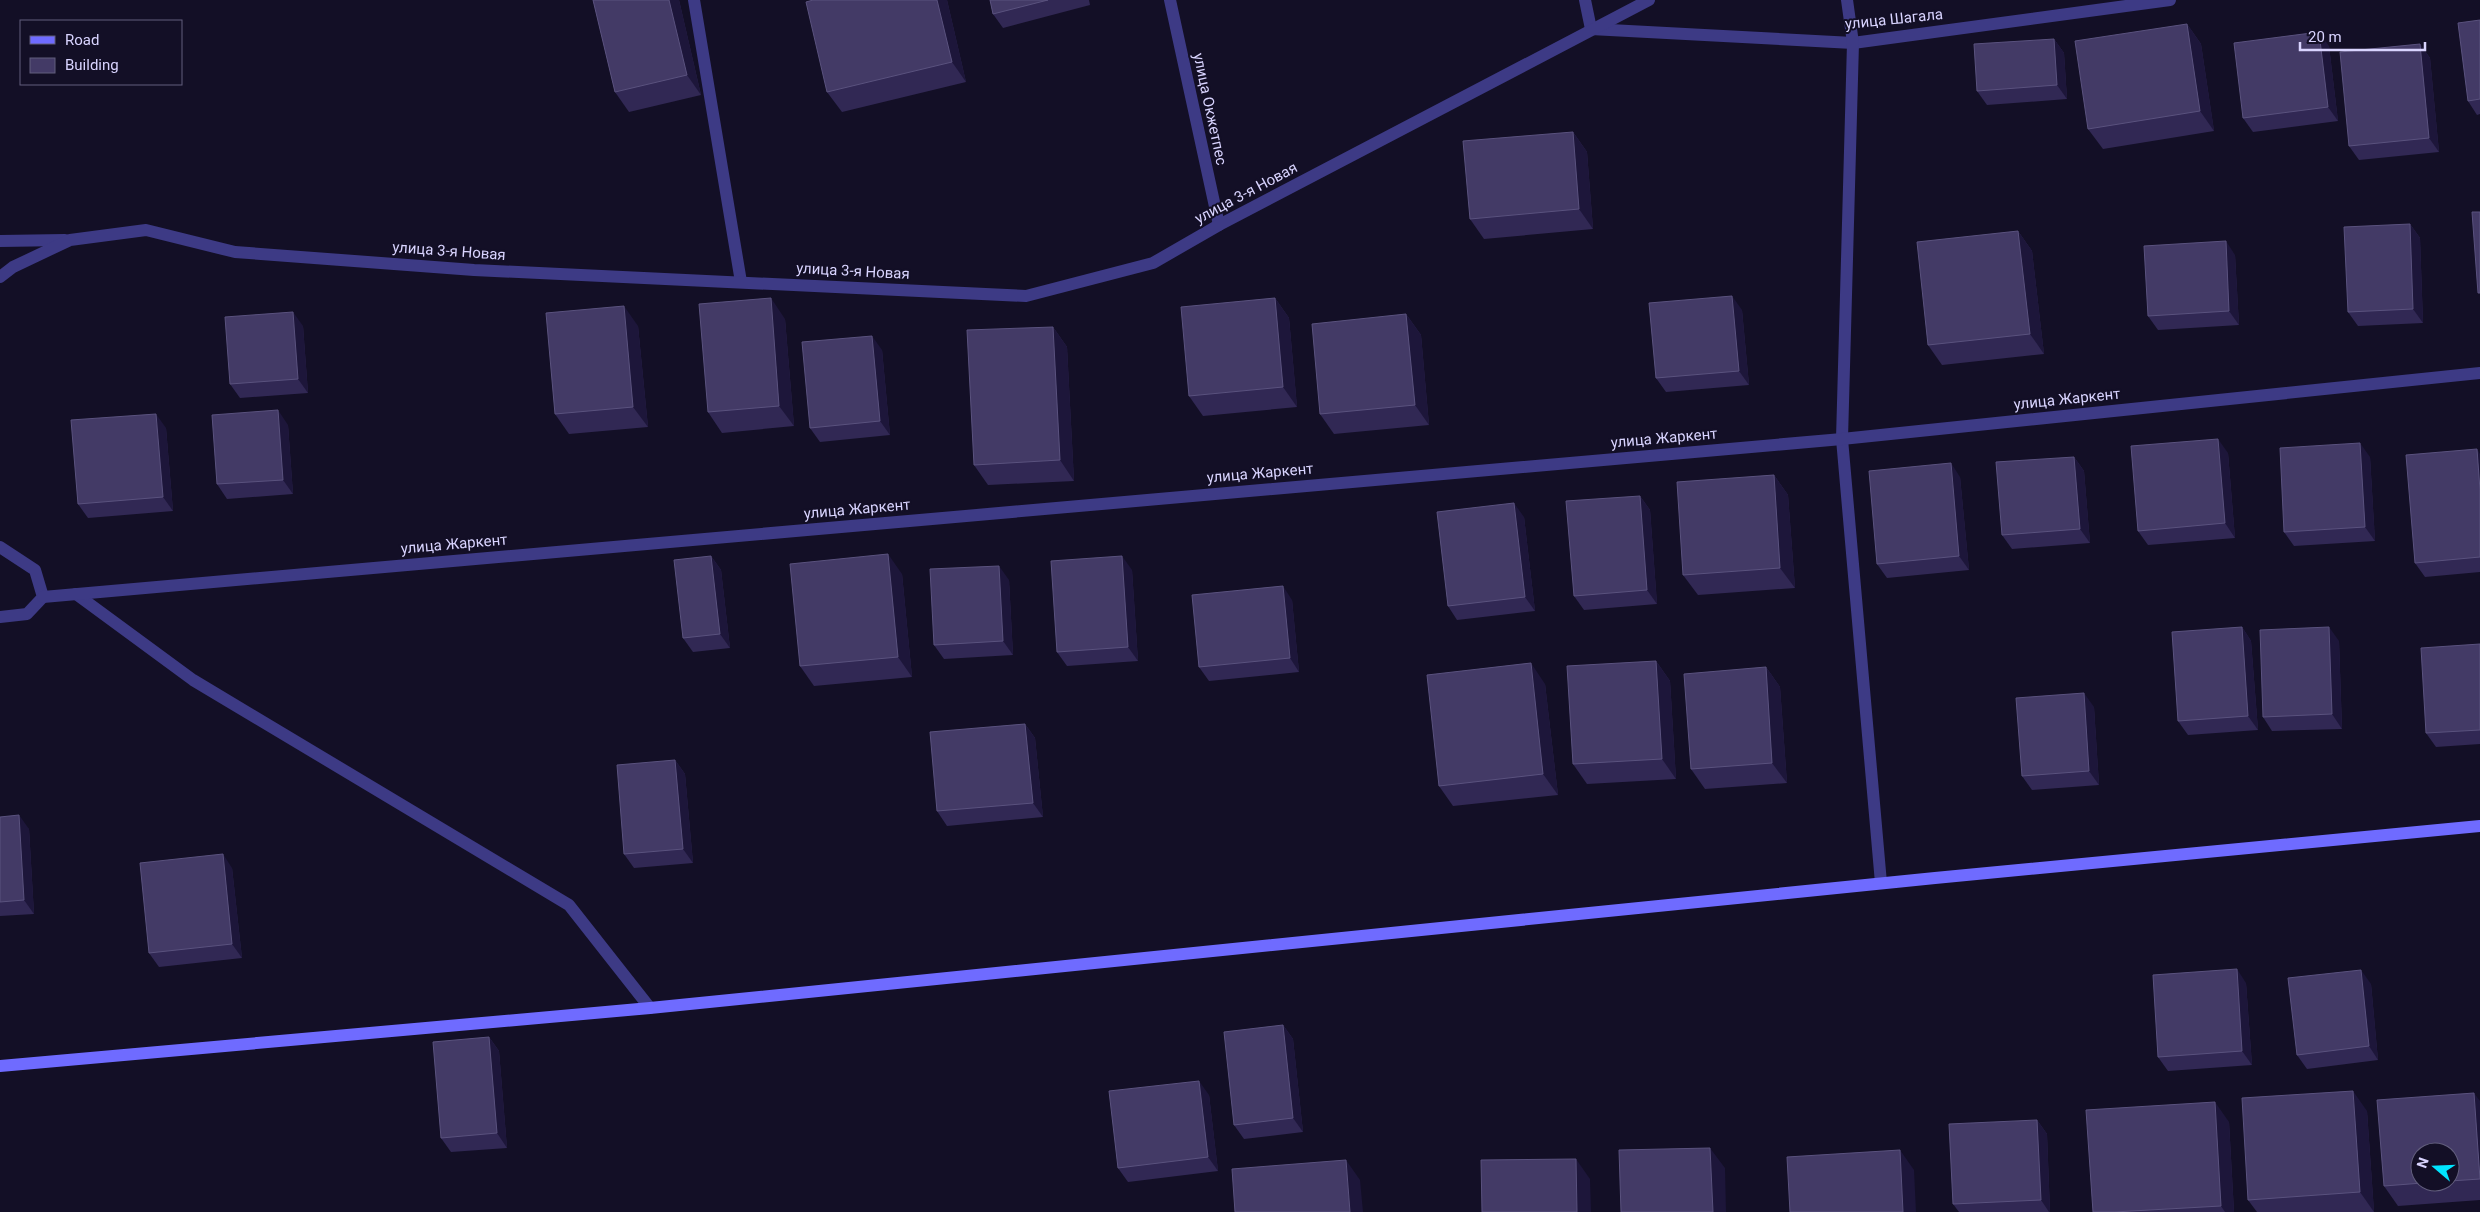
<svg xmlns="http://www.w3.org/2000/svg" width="2480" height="1212" viewBox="0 0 2480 1212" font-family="Roboto,sans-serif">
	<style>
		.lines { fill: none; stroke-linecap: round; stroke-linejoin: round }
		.street { stroke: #3d3a85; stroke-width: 12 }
		.secondary { stroke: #6f6bff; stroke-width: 12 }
		.wall { fill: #312854; fill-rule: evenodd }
		.shaded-wall { fill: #1d163a }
		.building { fill: #433a66; stroke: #5a527e }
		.labels { text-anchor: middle; stroke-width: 4; stroke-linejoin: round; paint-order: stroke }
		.street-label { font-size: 15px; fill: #d9d4ff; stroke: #130f26 }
	</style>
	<rect width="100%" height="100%" fill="#130f26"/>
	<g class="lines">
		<g class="street">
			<path d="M 694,0 L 741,282"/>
			<path d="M 1170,0 L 1219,225"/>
			<path d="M 1585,0 L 1591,29 L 1853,43 L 2170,0"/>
			<path d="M 1847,0 L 1853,43 L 1842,439 L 1881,883"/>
			<path d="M 0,241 L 65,240"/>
			<path d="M 0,277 L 13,267 L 70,240 L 146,230 L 235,252 L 474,270 L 1026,296 L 1153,263 L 1219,225 L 1649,0"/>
			<path d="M 0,547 L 35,570 L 43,597 L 27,614 L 0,617"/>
			<path d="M 76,594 L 193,680 L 569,905 L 650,1008"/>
			<path d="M 43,597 L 1842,439 L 2480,373"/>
		</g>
		<path class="secondary" d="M 0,1066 L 650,1008 L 1935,878 L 2480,826"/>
	</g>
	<g class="wall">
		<path d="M 593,0 L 679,0 L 701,95 L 629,112 L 615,92 Z"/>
		<path d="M 947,0 L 966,82 L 842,112 L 827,92 Z"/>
		<path d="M 990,0 L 1089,0 L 1090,5 L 1003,28 L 993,14 Z"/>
		<path d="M 2480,20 L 2480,114 L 2477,115 L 2468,101 Z"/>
		<path d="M 2187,24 L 2201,44 L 2214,131 L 2103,149 L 2088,129 Z"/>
		<path d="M 2054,39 L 2064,53 L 2067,99 L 1987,105 L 1977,91 Z"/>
		<path d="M 2420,44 L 2430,58 L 2439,152 L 2359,160 L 2349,146 Z"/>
		<path d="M 2329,46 L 2338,121 L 2253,132 L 2243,118 Z"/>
		<path d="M 1573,132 L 1587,152 L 1593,229 L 1484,239 L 1470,219 Z"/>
		<path d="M 2410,224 L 2420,238 L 2423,323 L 2358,326 L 2348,312 Z"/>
		<path d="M 2018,231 L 2032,251 L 2044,354 L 1942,365 L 1928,345 Z"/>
		<path d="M 2235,255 L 2239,325 L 2158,330 L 2148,316 Z"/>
		<path d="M 1275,298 L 1289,318 L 1297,407 L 1203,416 L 1189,396 Z"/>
		<path d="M 1742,310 L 1749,385 L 1666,392 L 1656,378 Z"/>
		<path d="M 1406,314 L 1421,335 L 1429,425 L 1334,434 L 1320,414 Z"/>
		<path d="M 785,319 L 794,426 L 722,433 L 708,412 Z"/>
		<path d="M 303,326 L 308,393 L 240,398 L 230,384 Z"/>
		<path d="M 638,326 L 648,427 L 569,434 L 555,414 Z"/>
		<path d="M 1053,327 L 1067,347 L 1074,481 L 988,485 L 974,465 Z"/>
		<path d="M 882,350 L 890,435 L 820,442 L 810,428 Z"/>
		<path d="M 288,425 L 293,494 L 227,499 L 217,484 Z"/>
		<path d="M 166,428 L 173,511 L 88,518 L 78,504 Z"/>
		<path d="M 2228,453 L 2235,538 L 2148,545 L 2138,531 Z"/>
		<path d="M 2480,454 L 2480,572 L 2425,577 L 2415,563 Z"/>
		<path d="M 2074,457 L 2084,471 L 2090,543 L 2012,549 L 2002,535 Z"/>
		<path d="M 2370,457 L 2375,541 L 2294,546 L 2284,532 Z"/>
		<path d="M 1774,475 L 1788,495 L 1795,588 L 1698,595 L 1683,575 Z"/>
		<path d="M 1960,477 L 1969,570 L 1887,578 L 1877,564 Z"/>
		<path d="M 1640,496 L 1650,510 L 1657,604 L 1584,610 L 1574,596 Z"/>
		<path d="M 1524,517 L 1535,611 L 1457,620 L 1448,606 Z"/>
		<path d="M 711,556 L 721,570 L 730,648 L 693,652 L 683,638 Z"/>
		<path d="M 1132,570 L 1138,661 L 1067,666 L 1057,652 Z"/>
		<path d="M 902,574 L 912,677 L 814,686 L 800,666 Z"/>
		<path d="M 1009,580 L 1013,655 L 944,659 L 934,645 Z"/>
		<path d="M 1292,600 L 1299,672 L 1209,681 L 1199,667 Z"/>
		<path d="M 2242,627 L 2251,641 L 2258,730 L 2188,735 L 2178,721 Z"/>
		<path d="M 2339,641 L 2342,729 L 2272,731 L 2263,717 Z"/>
		<path d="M 2480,644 L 2480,744 L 2436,747 L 2426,733 Z"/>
		<path d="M 1656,661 L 1670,681 L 1676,779 L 1587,784 L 1573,764 Z"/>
		<path d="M 1766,667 L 1780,687 L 1787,783 L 1705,789 L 1691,769 Z"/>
		<path d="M 1545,684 L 1558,795 L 1453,806 L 1439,786 Z"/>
		<path d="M 2094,707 L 2099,785 L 2032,790 L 2022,776 Z"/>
		<path d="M 1025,724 L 1035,738 L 1043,817 L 947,826 L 937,811 Z"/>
		<path d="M 675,760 L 685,774 L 693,863 L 634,868 L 624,854 Z"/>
		<path d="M 0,817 L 29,829 L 34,914 L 0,916 Z"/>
		<path d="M 232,868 L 242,958 L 159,967 L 149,953 Z"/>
		<path d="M 2246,983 L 2252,1065 L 2168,1071 L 2158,1057 Z"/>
		<path d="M 2371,984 L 2378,1060 L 2307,1069 L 2297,1055 Z"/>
		<path d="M 1283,1025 L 1293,1039 L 1303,1132 L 1244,1139 L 1234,1125 Z"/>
		<path d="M 489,1037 L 499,1051 L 507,1148 L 451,1152 L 441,1138 Z"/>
		<path d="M 1209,1095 L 1218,1171 L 1128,1182 L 1118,1168 Z"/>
		<path d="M 2480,1101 L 2480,1200 L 2398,1206 L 2384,1186 ZM 2450,1152 L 2450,1182 L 2420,1182 Z"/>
		<path d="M 2367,1111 L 2374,1212 L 2257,1212 L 2248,1200 Z"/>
		<path d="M 2037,1120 L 2047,1134 L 2050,1212 L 1959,1212 L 1953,1204 Z"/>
		<path d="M 2229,1122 L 2234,1212 L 2093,1212 Z"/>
	</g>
	<g class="shaded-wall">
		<path d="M 669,0 L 679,0 L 701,95 L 687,75 Z"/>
		<path d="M 937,0 L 947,0 L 966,82 L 952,62 Z"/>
		<path d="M 2187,24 L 2201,44 L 2214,131 L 2200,111 Z"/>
		<path d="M 2319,32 L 2329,46 L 2338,121 L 2328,107 Z"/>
		<path d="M 2054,39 L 2064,53 L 2067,99 L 2057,85 Z"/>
		<path d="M 2420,44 L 2430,58 L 2439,152 L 2429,138 Z"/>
		<path d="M 1573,132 L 1587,152 L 1593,229 L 1579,209 Z"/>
		<path d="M 2410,224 L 2420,238 L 2423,323 L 2413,309 Z"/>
		<path d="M 2018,231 L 2032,251 L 2044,354 L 2030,334 Z"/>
		<path d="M 2226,241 L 2235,255 L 2239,325 L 2229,311 Z"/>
		<path d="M 1732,296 L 1742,310 L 1749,385 L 1739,371 Z"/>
		<path d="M 771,298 L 785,319 L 794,426 L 779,406 Z"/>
		<path d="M 1275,298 L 1289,318 L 1297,407 L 1283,387 Z"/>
		<path d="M 624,306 L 638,326 L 648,427 L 633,407 Z"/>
		<path d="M 293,312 L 303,326 L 308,393 L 298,379 Z"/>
		<path d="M 1406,314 L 1421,335 L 1429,425 L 1415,405 Z"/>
		<path d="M 1053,327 L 1067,347 L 1074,481 L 1060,460 Z"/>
		<path d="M 872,336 L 882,350 L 890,435 L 880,421 Z"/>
		<path d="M 278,410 L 288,425 L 293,494 L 283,480 Z"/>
		<path d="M 156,414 L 166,428 L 173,511 L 163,497 Z"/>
		<path d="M 2218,439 L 2228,453 L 2235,538 L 2225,523 Z"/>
		<path d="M 2360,443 L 2370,457 L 2375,541 L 2365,527 Z"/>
		<path d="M 2477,449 L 2480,454 L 2480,490 Z"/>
		<path d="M 2074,457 L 2084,471 L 2090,543 L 2080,529 Z"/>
		<path d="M 1951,463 L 1960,477 L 1969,570 L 1959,556 Z"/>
		<path d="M 1774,475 L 1788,495 L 1795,588 L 1780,568 Z"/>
		<path d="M 1640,496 L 1650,510 L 1657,604 L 1647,590 Z"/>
		<path d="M 1514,503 L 1524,517 L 1535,611 L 1525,597 Z"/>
		<path d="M 888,554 L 902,574 L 912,677 L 898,657 Z"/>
		<path d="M 711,556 L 721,570 L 730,648 L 720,634 Z"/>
		<path d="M 1122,556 L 1132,570 L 1138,661 L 1128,647 Z"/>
		<path d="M 999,566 L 1009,580 L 1013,655 L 1003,641 Z"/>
		<path d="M 1283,586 L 1292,600 L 1299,672 L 1290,658 Z"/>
		<path d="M 2242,627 L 2251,641 L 2258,730 L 2248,716 Z"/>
		<path d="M 2329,627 L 2339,641 L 2342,729 L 2332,714 Z"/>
		<path d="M 1656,661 L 1670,681 L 1676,779 L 1662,759 Z"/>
		<path d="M 1531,663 L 1545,684 L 1558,795 L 1543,774 Z"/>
		<path d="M 1766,667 L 1780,687 L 1787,783 L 1772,763 Z"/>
		<path d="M 2084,693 L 2094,707 L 2099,785 L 2089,771 Z"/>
		<path d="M 1025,724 L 1035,738 L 1043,817 L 1033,803 Z"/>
		<path d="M 675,760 L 685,774 L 693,863 L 683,849 Z"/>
		<path d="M 19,815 L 29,829 L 34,914 L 24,900 Z"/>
		<path d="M 223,854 L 232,868 L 242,958 L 232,944 Z"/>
		<path d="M 2237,969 L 2246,983 L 2252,1065 L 2242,1051 Z"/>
		<path d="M 2361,970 L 2371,984 L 2378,1060 L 2369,1046 Z"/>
		<path d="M 1283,1025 L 1293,1039 L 1303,1132 L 1293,1118 Z"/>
		<path d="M 489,1037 L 499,1051 L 507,1148 L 497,1133 Z"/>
		<path d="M 1199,1081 L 1209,1095 L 1218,1171 L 1208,1157 Z"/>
		<path d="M 2353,1091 L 2367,1111 L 2374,1212 L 2360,1192 Z"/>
		<path d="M 2474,1093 L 2480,1101 L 2480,1179 Z"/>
		<path d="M 2215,1102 L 2229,1122 L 2234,1212 L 2225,1212 L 2221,1206 Z"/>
		<path d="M 2037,1120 L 2047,1134 L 2050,1212 L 2049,1212 L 2041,1200 Z"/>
		<path d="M 1710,1148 L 1725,1168 L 1726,1212 L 1713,1212 Z"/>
		<path d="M 1900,1150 L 1914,1170 L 1916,1212 L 1903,1212 Z"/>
		<path d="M 1576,1159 L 1590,1179 L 1591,1212 L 1577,1212 Z"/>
		<path d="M 1346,1160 L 1360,1180 L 1363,1212 L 1350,1212 Z"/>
	</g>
	<g class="building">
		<path d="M 593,0 L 669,0 L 687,75 L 615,92 Z"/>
		<path d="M 813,0 L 937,0 L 952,62 L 827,92 L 806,2 Z"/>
		<path d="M 990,0 L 1048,0 L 993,14 Z"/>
		<path d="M 2480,20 L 2480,99 L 2468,101 L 2458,23 Z"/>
		<path d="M 2187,24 L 2200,111 L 2088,129 L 2075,41 Z"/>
		<path d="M 2319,32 L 2328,107 L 2243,118 L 2234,43 Z"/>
		<path d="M 2054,39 L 2057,85 L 1977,91 L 1974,44 Z"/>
		<path d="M 2420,44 L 2429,138 L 2349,146 L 2340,52 Z"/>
		<path d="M 1573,132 L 1579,209 L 1470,219 L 1463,141 Z"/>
		<path d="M 2472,212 L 2480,212 L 2480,293 L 2478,293 Z"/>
		<path d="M 2410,224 L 2413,309 L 2348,312 L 2344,227 Z"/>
		<path d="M 2018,231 L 2030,334 L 1928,345 L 1917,242 Z"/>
		<path d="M 2226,241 L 2229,311 L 2148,316 L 2144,246 Z"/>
		<path d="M 1732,296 L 1739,371 L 1656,378 L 1649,303 Z"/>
		<path d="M 771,298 L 779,406 L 708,412 L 699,304 Z"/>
		<path d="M 1275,298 L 1283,387 L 1189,396 L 1181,307 Z"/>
		<path d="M 624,306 L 633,407 L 555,414 L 546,313 Z"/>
		<path d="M 293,312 L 298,379 L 230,384 L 225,317 Z"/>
		<path d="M 1406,314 L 1415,405 L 1320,414 L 1312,324 Z"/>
		<path d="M 1053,327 L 1060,460 L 974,465 L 967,330 Z"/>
		<path d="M 872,336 L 880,421 L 810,428 L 802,342 Z"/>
		<path d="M 278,410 L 283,480 L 217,484 L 212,415 Z"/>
		<path d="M 156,414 L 163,497 L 78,504 L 71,420 Z"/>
		<path d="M 2218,439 L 2225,523 L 2138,531 L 2131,446 Z"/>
		<path d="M 2360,443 L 2365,527 L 2284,532 L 2280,448 Z"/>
		<path d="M 2477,449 L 2480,490 L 2480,557 L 2415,563 L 2406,455 Z"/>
		<path d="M 2074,457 L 2080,529 L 2002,535 L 1996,462 Z"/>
		<path d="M 1951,463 L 1959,556 L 1877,564 L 1869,471 Z"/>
		<path d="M 1774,475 L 1780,568 L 1683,575 L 1677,482 Z"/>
		<path d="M 1640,496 L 1647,590 L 1574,596 L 1566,501 Z"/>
		<path d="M 1514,503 L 1525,597 L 1448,606 L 1437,512 Z"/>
		<path d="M 888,554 L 898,657 L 800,666 L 790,564 Z"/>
		<path d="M 711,556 L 720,634 L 683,638 L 674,560 Z"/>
		<path d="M 1122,556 L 1128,647 L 1057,652 L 1051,561 Z"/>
		<path d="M 999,566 L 1003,641 L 934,645 L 930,569 Z"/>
		<path d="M 1283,586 L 1290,658 L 1199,667 L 1192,595 Z"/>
		<path d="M 2242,627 L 2248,716 L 2178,721 L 2172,632 Z"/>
		<path d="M 2329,627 L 2332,714 L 2263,717 L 2260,630 Z"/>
		<path d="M 2480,644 L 2480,730 L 2426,733 L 2421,648 Z"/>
		<path d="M 1656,661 L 1662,759 L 1573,764 L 1567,666 Z"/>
		<path d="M 1531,663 L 1543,774 L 1439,786 L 1427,675 Z"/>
		<path d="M 1766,667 L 1772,763 L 1691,769 L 1684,674 Z"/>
		<path d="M 2084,693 L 2089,771 L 2022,776 L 2016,698 Z"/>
		<path d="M 1025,724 L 1033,803 L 937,811 L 930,732 Z"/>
		<path d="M 675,760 L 683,849 L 624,854 L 617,765 Z"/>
		<path d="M 19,815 L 24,900 L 0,902 L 0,817 Z"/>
		<path d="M 223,854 L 232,944 L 149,953 L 140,863 Z"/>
		<path d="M 2237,969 L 2242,1051 L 2158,1057 L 2153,975 Z"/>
		<path d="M 2361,970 L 2369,1046 L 2297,1055 L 2288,978 Z"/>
		<path d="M 1283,1025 L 1293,1118 L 1234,1125 L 1224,1032 Z"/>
		<path d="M 489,1037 L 497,1133 L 441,1138 L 433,1042 Z"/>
		<path d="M 1199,1081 L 1208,1157 L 1118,1168 L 1109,1091 Z"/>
		<path d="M 2353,1091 L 2360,1192 L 2248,1200 L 2242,1098 Z"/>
		<path d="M 2474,1093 L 2480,1179 L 2450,1181 L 2450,1152 L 2420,1152 L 2420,1182 L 2435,1182 L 2384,1186 L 2377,1100 Z"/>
		<path d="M 2215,1102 L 2221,1206 L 2114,1212 L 2093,1212 L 2086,1110 Z"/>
		<path d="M 2037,1120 L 2041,1200 L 1953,1204 L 1949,1124 Z"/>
		<path d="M 1710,1148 L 1713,1212 L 1621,1212 L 1619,1150 Z"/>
		<path d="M 1900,1150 L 1903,1212 L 1790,1212 L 1787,1157 Z"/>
		<path d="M 1576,1159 L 1577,1212 L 1482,1212 L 1481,1160 Z"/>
		<path d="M 1346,1160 L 1350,1212 L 1235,1212 L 1232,1169 Z"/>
	</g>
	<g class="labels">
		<g class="street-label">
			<text transform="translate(1894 19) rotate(-6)" y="5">улица Шагала</text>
			<text transform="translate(1210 109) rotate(78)" y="5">улица Окжетпес</text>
			<text transform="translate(1246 193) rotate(-28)" y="5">улица 3-я Новая</text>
			<text transform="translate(449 251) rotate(4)" y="5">улица 3-я Новая</text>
			<text transform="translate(853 271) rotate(3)" y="5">улица 3-я Новая</text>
			<text transform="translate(2067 399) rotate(-6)" y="5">улица Жаркент</text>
			<text transform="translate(1664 438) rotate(-5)" y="5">улица Жаркент</text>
			<text transform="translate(1260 473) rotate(-5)" y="5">улица Жаркент</text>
			<text transform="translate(857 509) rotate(-5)" y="5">улица Жаркент</text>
			<text transform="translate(454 544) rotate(-5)" y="5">улица Жаркент</text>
		</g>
	</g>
	<rect x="20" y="20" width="162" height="65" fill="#130f26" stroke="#625e7d"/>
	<rect x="30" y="36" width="25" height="8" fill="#6f6bff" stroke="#625e7d"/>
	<text x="65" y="45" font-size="15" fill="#d9d4ff">Road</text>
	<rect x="30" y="58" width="25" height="15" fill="#433a66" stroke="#625e7d"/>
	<text x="65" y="70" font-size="15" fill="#d9d4ff">Building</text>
	<g transform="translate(2435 1167) rotate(289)"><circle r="24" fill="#130f26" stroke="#625e7d"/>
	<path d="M0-4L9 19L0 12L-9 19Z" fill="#00e5ff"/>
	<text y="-8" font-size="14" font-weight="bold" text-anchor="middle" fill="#d9d4ff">N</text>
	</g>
	<path d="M2300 42v8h125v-8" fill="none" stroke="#d9d4ff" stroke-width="2.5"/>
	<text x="2308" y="42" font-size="15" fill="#d9d4ff" stroke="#130f26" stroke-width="4" paint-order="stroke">20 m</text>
</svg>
